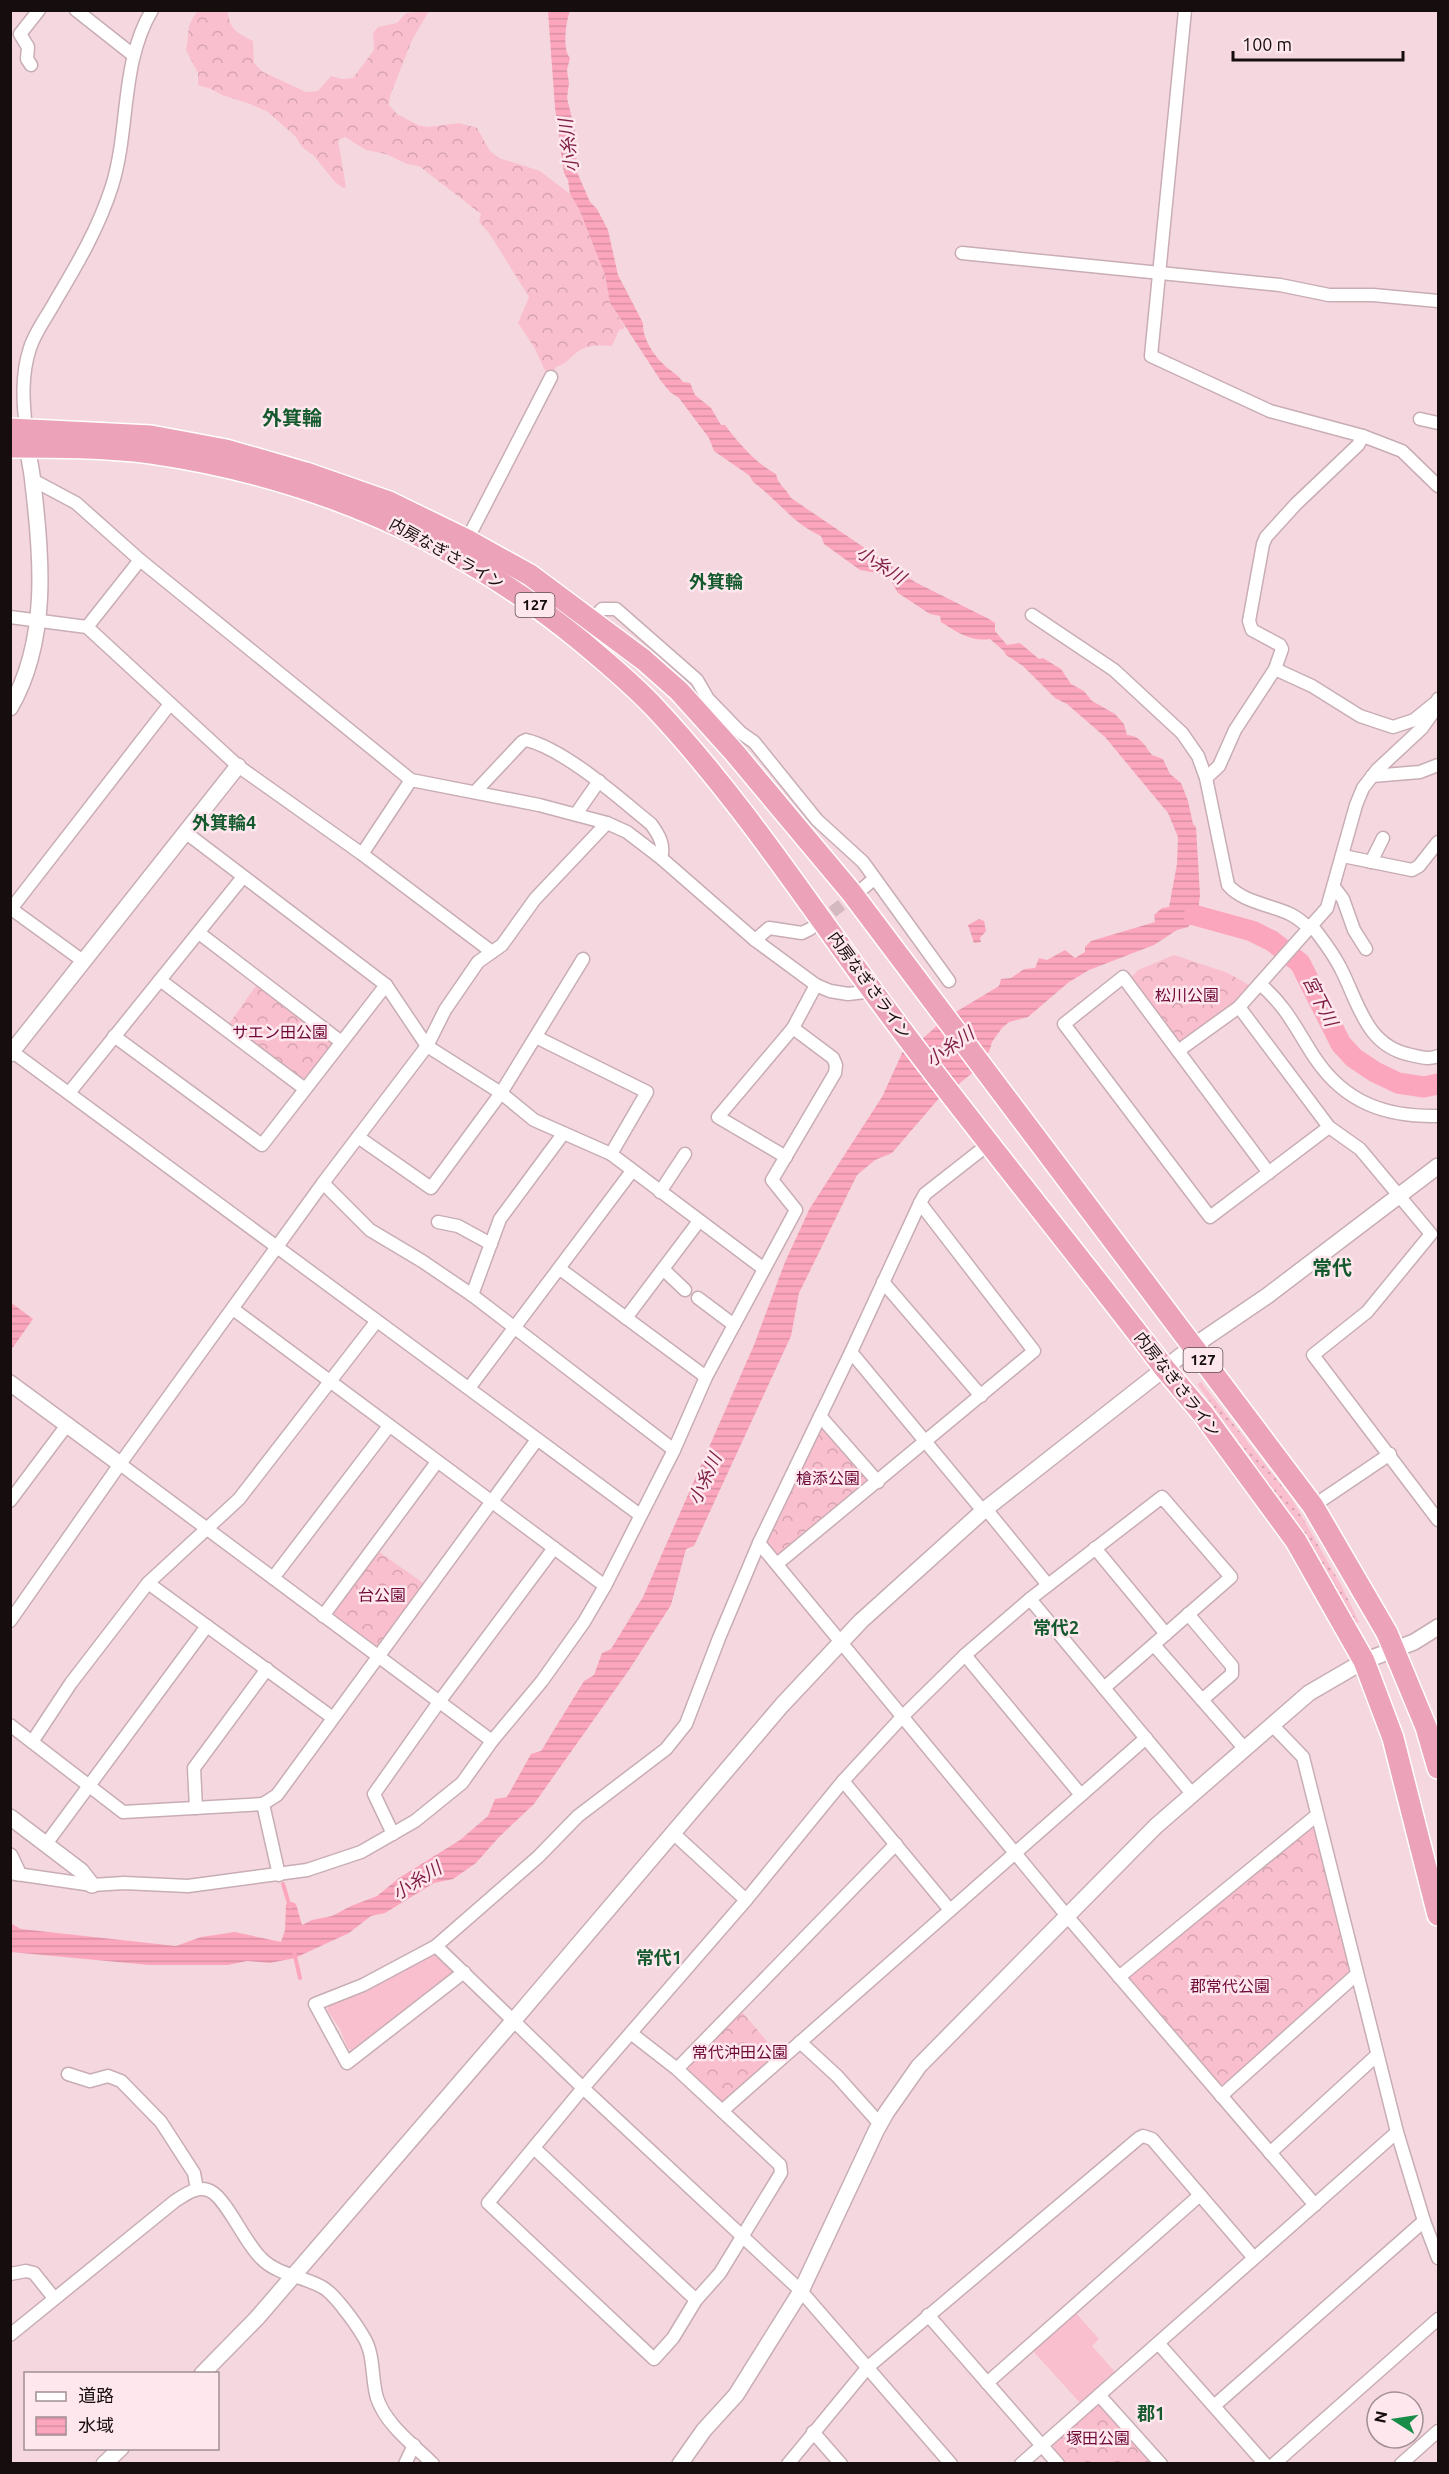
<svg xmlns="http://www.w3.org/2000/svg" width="1449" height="2474" viewBox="0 0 1449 2474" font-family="Ubuntu,'Noto Sans JP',sans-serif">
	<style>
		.grass { fill: #fabfce }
		.forest { fill: url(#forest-crowns) }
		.garden { fill: url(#garden-dots) }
		.water { fill: url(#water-rules) }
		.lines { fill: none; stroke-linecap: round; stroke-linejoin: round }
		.stream { stroke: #fca6be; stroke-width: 4 }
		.river { stroke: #fca6be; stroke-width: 21 }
		.minor-tunnel { stroke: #d4bac0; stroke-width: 12; stroke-dasharray: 12 6; stroke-linecap: butt }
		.minor-casing { stroke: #c8adb4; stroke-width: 15 }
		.tertiary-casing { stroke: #c8adb4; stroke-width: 18 }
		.trunk-casing { stroke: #fff; stroke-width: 24 }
		.minor { stroke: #fff; stroke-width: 12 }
		.tertiary { stroke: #fff; stroke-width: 15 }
		.trunk { stroke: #eca2b8; stroke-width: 21 }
		.labels { text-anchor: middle; stroke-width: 5; stroke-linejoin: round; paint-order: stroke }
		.shield { fill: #fee7ed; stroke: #5c4e52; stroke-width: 1.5 }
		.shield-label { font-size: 15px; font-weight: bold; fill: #160d0f }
		.street-label { font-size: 16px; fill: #160d0f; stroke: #fee7ed }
		.park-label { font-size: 16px; fill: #6e0837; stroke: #fee7ed }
		.water-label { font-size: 18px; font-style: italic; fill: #7f1e45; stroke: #fee7ed }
		.neighbourhood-label { font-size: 18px; font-weight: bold; fill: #145a2e; stroke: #fee7ed }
		.quarter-label { font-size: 20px; font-weight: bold; fill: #145a2e; stroke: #fee7ed }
	</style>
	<defs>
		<pattern id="forest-crowns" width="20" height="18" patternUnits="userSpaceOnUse" patternTransform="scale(1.5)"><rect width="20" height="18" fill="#fabfce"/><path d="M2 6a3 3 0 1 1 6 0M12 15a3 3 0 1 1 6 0" fill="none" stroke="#d6a3b0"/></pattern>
		<pattern id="garden-dots" width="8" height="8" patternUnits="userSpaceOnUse" patternTransform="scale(1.5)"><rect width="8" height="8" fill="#fabfce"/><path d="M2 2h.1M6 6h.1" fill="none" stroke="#d6a3b0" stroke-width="1.8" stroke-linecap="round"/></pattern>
		<pattern id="water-rules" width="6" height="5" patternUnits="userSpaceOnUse" patternTransform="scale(1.5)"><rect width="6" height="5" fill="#fca6be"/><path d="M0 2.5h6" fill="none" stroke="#d78ea2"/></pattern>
	</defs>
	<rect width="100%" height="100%" fill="#f5d8df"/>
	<g class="grass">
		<path d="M 433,1953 L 439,1954 L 454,1969 L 452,1976 L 355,2051 L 348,2049 L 340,2029 L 327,2010 L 330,2001 Z"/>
		<path d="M 1075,2312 L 1099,2339 L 1092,2346 L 1116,2373 L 1081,2404 L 1033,2351 Z"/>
	</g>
	<g class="forest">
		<path d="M 198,11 L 228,11 C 229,29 237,33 253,41 L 254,63 L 263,72 L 306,92 L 318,91 L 331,76 L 342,79 L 353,78 L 374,50 L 373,33 L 378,27 L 397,23 L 406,13 L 429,11 L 412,40 L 390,96 L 389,105 L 397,114 L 418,125 L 428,127 L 459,123 L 477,128 L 490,151 L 499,158 L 540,171 L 570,194 L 579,209 L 605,275 L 610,303 L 625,328 L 619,330 L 612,346 C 599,345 585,344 575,354 C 567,360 566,364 556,367 L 554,371 L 547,375 L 534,347 L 518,323 L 529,297 L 489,233 L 479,222 L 481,214 L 419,166 L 407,164 L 386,154 L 366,150 L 345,137 L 338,140 L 346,187 L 343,188 L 335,182 L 314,156 L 302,147 L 296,137 L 268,112 L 250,104 L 222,95 L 211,89 L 198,85 L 198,73 L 186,50 C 190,32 185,26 198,11 Z"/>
		<path d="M 1174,955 L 1228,973 L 1249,985 L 1235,1002 L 1184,1041 L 1178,1039 L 1131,978 L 1138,970 Z"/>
		<path d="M 258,986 L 331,1039 L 332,1045 L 305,1078 L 300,1078 L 230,1026 L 229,1024 L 255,987 Z"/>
		<path d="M 825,1426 L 869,1479 L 868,1484 L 778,1557 L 767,1546 L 766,1541 L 821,1427 Z"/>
		<path d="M 378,1551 L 426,1585 L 378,1650 L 335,1619 L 334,1612 Z"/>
		<path d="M 1309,1828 L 1315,1829 L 1351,1968 L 1350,1974 L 1226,2085 L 1219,2083 L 1130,1980 L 1130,1975 Z"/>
		<path d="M 742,2012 L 778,2054 L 726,2101 L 721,2101 L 689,2072 L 688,2066 Z"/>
		<path d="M 1098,2404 L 1102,2404 L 1157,2463 L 1065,2463 L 1054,2451 L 1053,2442 Z"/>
	</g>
	<path class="garden" d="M 1201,1382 L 1292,1499 L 1341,1585 L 1359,1622 L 1352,1624 L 1248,1454 L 1197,1384 Z"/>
	<g class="water">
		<path d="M 548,11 L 570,11 C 566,21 562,49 570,58 L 567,70 L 569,83 L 567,98 L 575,131 L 577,172 L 590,202 L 597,209 L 608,230 L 618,275 L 643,323 C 642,339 656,359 669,369 C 675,374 678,375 683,382 L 690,383 L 695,395 L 711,408 L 721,425 L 725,425 C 739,444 756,463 776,474 C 778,485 786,488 791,498 L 915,582 L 989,619 L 995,623 L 995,631 L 1007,645 L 1020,643 L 1039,659 L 1043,658 L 1061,669 L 1071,684 L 1084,691 L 1092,701 L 1115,714 L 1124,724 L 1127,735 C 1141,736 1145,746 1152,755 L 1163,759 L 1170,774 L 1181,783 L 1188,801 L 1193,824 L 1196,827 L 1200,895 L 1198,912 L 1223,921 L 1215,925 L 1205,925 L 1196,918 L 1188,927 L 1177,930 L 1154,945 L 1089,970 L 1069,982 L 1028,1017 L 1009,1022 L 1002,1028 L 992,1042 L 989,1052 L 985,1054 L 954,1013 L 999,986 L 1001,979 L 1011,978 L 1024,969 L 1035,968 L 1039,958 L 1047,960 L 1065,950 L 1075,958 L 1085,952 L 1085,947 L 1091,941 L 1155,922 L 1154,915 L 1162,908 L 1169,907 L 1177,864 L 1178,837 L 1168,813 L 1105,737 L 1067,704 L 1055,698 L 1023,666 L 1006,655 L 1004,651 L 990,639 C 970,642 957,632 941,622 L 940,616 L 930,614 L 898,593 L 890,579 L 883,574 L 860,570 L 824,544 L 821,536 C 793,524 778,500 753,482 L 750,476 L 714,451 L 709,438 L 679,398 L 670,392 L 661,381 L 610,303 L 605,275 L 579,209 L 570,194 L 568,180 L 564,173 L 555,108 Z"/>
		<path d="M 979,919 L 984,921 L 986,931 L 980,938 L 981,942 L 974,943 L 968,925 Z"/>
		<path d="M 940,1023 L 976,1070 L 955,1087 L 920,1041 Z"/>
		<path d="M 904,1049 L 941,1096 L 892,1153 L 875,1160 L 857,1175 L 799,1293 L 791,1336 L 694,1546 L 686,1549 L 671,1605 L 629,1670 L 534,1804 L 499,1837 L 476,1863 L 453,1879 L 434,1883 L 385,1913 L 371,1916 L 349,1933 L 295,1958 L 270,1963 L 247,1961 L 228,1965 L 149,1965 L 11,1952 L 10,1923 L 21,1929 L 176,1946 L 201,1937 L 235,1932 L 281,1942 L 285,1930 L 286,1904 L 292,1902 L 296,1904 L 302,1925 L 312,1920 L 332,1916 L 351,1906 L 377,1896 L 399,1878 L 460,1840 L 488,1816 L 495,1799 L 507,1797 L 531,1754 L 541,1751 L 584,1681 L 594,1675 L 602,1653 L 611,1649 L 643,1597 L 754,1345 L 785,1262 L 810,1208 L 882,1097 Z"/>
		<path d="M 13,1304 L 33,1319 L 11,1350 L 10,1307 Z"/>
	</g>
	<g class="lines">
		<g class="stream">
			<path d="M 283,1884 L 290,1907"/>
			<path d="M 294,1952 L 300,1978"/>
		</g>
		<path class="river" d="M 1194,915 L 1252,931 L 1272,941 L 1300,963 L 1341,1044 L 1354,1058 L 1375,1072 L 1398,1083 L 1424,1087 L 1438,1084"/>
		<path class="minor-tunnel" d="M 818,923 L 857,893"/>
		<defs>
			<g id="minor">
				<path d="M 76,10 L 133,55"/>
				<path d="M 1185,10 L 1151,356 L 1270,411 L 1363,436 L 1402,451 L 1438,486"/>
				<path d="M 31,65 L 27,59 L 28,47 L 20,34 L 39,10"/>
				<path d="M 962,253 L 1280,285 L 1329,295 L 1373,295 L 1438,301"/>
				<path d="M 1420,419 L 1438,423"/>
				<path d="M 26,429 C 23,402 21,375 30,348 C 35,332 48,315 56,300 C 78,263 99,227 112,186 C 130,128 120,64 152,10"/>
				<path d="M 33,480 L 76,503 L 140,560 L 411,780 L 539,805 L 607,823 L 627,832 L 661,858 L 755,940 L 816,985 L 830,991 L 848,994 L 873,991"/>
				<path d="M 467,540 L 551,377"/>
				<path d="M 1032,615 L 1114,670 L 1182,733 L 1198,756 L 1206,778 L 1228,885 C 1242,902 1271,905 1290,914 C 1298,918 1304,923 1310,929"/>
				<path d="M 10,617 L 87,627 L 238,766 L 362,854 L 492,952"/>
				<path d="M 592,621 L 602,609 L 616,609 L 697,680 L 708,699 L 741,733 L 754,742 L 817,820 L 863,862 L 949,981"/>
				<path d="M 87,627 L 140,560"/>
				<path d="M 1275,669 L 1312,686 L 1360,716 L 1393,727 L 1414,720 L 1435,703"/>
				<path d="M 1372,776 L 1420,772 L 1438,765"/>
				<path d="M 1206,778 L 1219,766 L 1235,730 L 1275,669 L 1282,649 L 1280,645 L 1252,630 L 1249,621 L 1263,544 L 1266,537 L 1296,504 L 1358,445 L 1363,436"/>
				<path d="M 475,792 L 522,742 L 526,740 C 565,749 620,799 651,824 C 659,835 665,845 661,858"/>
				<path d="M 576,814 L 599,781"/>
				<path d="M 185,832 L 386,985 L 427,1046 L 501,1093 L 534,1120 L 611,1154 L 764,1269"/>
				<path d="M 362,854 L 411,780"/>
				<path d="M 1343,856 L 1412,870 L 1419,866 L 1438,842"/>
				<path d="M 1371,862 L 1383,838"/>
				<path d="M 1334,887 L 1343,899 L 1354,930 L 1366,949"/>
				<path d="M 862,889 L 874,879"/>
				<path d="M 10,908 L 83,961"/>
				<path d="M 11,909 L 170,704"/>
				<path d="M 1312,926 C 1323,940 1333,953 1341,969 C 1359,1004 1366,1046 1411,1055 C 1421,1057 1429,1060 1438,1056"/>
				<path d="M 199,933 L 340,1041"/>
				<path d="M 755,940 L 769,928 L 802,933 L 810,929"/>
				<path d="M 160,980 L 305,1089"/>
				<path d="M 1260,984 C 1287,1007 1296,1029 1315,1058 C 1345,1103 1386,1117 1438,1116"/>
				<path d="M 1239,1007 L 1329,1127 L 1360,1149 L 1431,1234 L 1367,1312 L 1313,1355 L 1438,1520"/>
				<path d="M 114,1036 L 262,1145 L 386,985"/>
				<path d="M 536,1037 L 647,1092 L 611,1154"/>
				<path d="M 10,1050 L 640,1515"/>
				<path d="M 1178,1051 L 1239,1007 L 1327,908 L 1356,805 L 1363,788 L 1377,770 L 1422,728 L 1432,714 L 1438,699"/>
				<path d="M 69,1093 L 243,877"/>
				<path d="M 358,1137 L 431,1188 L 501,1093 L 583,959"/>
				<path d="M 786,1157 L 718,1117 L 793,1028 L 816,985"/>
				<path d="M 1269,1173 L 1123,977 L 1064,1024 L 1210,1217 L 1329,1127"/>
				<path d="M 323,1183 L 370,1230 L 422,1261 L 472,1295 L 674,1450"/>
				<path d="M 660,1192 L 685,1154"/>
				<path d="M 438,1222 L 458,1226 L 491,1244"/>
				<path d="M 560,1269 L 706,1377"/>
				<path d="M 663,1269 L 685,1290"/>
				<path d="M 883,1282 L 981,1396"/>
				<path d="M 472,1295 L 500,1219 L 563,1134"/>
				<path d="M 698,1298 L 734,1325"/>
				<path d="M 233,1309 L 605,1586"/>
				<path d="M 626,1318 L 699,1221"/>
				<path d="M 851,1352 L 983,1511"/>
				<path d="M 469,1388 L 632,1171"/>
				<path d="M 820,1416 L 878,1482"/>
				<path d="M 120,1464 L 492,1741"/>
				<path d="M 10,1501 L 67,1425"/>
				<path d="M 1313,1506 L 1390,1454"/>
				<path d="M 986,1509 L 1048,1585"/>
				<path d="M 759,1543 L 1067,1916 L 1315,2205"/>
				<path d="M 1095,1548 L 1166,1634"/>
				<path d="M 777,1564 L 1034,1351 L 920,1203"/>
				<path d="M 273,1578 L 389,1426"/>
				<path d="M 148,1583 L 333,1718"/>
				<path d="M 1030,1599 L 1193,1795"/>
				<path d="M 1188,1614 L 1232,1666 L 1232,1674 L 1202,1700"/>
				<path d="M 323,1616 L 437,1462"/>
				<path d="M 10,1621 L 120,1464 L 323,1183 L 427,1046 L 445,1010 L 478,962 L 502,945 L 535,899 L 607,823"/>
				<path d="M 1154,1645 L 1245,1749"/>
				<path d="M 965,1655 L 1081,1795"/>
				<path d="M 10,1725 L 123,1812 L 263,1804 L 277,1795 L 536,1441"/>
				<path d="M 1272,1725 L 1303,1757 L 1397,2132 L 1424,2221 L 1438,2258"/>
				<path d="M 32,1742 L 71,1683 L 148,1583 L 239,1499 L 376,1322"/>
				<path d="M 843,1781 L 950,1910"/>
				<path d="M 263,1804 L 279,1875"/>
				<path d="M 196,1808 L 194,1768 L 267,1669"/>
				<path d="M 673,1833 L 746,1900"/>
				<path d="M 393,1834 L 374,1794 L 439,1702 L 554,1548"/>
				<path d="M 46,1844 L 207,1626"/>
				<path d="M 10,1873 L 92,1885 L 124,1883 L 188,1886 L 307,1870 L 361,1852 L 415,1821 L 462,1783 L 492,1741 L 542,1681 L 584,1622 L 605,1586 L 674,1450 L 706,1377 L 796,1210 L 772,1180 L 835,1073 L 836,1065 L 833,1058 L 793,1028"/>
				<path d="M 436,1946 L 583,2088 L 801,2291 L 951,2464"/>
				<path d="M 464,1972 L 347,2063 L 315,2004 L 363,1985 L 436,1946 L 538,1857 L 578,1816 L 666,1749 L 686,1724 L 719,1638 L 759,1543 L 851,1352 L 920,1203 L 925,1194 L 990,1143"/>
				<path d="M 1119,1977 L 1317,1815"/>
				<path d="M 632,2034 L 677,2069 L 780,2165 L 781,2173 L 720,2273 L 696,2300 L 673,2338 L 654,2359 L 488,2203 L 583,2088 L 746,1900 L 843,1781 L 902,1717 L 965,1655 L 1030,1599 L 1162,1497 L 1231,1577 L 1104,1688"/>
				<path d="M 800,2042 L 837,2076 L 880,2124"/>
				<path d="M 677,2069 L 896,1844"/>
				<path d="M 68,2074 L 90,2081 L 108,2076 L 121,2081 L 161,2122 L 194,2173 L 197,2189"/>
				<path d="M 1221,2096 L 1357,1974"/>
				<path d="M 722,2111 L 1146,1738"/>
				<path d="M 534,2148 L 696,2300"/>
				<path d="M 1270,2153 L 1377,2055"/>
				<path d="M 10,2274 L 26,2271 L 34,2273 L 54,2298"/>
				<path d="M 928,2315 L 1058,2464"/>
				<path d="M 10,2335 L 175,2201 C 186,2194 199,2184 212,2192 C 228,2202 245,2243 261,2258 C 277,2275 303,2276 322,2287 C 334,2293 356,2324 363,2336 C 375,2354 371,2378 377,2398 C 386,2425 413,2444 433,2464"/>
				<path d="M 1158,2343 L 1265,2464"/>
				<path d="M 987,2383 L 1200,2195"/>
				<path d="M 1099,2395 L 1161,2464"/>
				<path d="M 1214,2406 L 1424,2221"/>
				<path d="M 813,2432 L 841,2464"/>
				<path d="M 405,2464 L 414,2445"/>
				<path d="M 788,2464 L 868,2367 L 1139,2138 L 1143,2136 L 1152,2139 L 1254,2258"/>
				<path d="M 1021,2464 L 1397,2132"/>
				<path d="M 1274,2464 L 1438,2319"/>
				<path d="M 1401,2464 L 1438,2431"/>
			</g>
			<g id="tertiary">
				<path d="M 10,708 C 49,641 42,557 33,484 C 32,468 27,454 27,438"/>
				<path d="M 10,1054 L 238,766"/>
				<path d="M 10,1383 L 120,1464"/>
				<path d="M 10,1817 L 81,1871 L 92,1885"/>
				<path d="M 10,1856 L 18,1873"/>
				<path d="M 202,2374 L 257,2318 L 514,2020 L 782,1705 L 861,1621 L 983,1511 L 1192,1347 L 1267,1296 L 1438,1166"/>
				<path d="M 104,2464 L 121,2448"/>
				<path d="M 680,2464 L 704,2430 L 736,2395 L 801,2291 L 876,2131 L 886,2113 L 919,2066 L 1156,1826 L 1309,1693 L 1364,1661 L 1414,1642 L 1438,1627"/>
			</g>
			<g id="trunk">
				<path d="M 10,429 L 151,436 L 226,450 L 306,473 L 389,502 L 467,540 L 530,575 L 644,660 L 679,691 L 734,752 L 851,892 L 1313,1506 L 1387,1633 L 1426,1727 L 1438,1768"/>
				<path d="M 10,447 C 57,447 104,447 151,453 C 311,476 455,538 581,641 C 606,662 633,684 656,709 C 743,802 812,910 888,1012 C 978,1133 1074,1249 1165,1369 L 1203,1414 L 1296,1541 L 1364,1661 L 1393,1738 L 1438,1915"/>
			</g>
		</defs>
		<use href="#minor" class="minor-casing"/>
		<use href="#tertiary" class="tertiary-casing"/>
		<use href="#trunk" class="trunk-casing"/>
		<use href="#minor" class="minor"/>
		<use href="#tertiary" class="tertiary"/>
		<use href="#trunk" class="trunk"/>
	</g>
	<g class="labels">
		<g class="shield">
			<rect x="515.5" y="593" width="39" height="24" rx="4.5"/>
			<rect x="1183.5" y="1348" width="39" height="24" rx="4.5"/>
		</g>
		<g class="shield-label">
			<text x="535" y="610">127</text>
			<text x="1203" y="1365">127</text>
		</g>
		<g class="street-label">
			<text transform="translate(447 553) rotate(29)" y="6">内房なぎさライン</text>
			<text transform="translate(870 985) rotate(54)" y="6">内房なぎさライン</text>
			<text transform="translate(1178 1384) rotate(52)" y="6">内房なぎさライン</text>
		</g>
		<g class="park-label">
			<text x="1187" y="1001">松川公園</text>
			<text x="280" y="1038">サエン田公園</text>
			<text x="828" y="1484">槍添公園</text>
			<text x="382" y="1601">台公園</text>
			<text x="1230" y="1992">郡常代公園</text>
			<text x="740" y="2058">常代沖田公園</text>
			<text x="1098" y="2444">塚田公園</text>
		</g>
		<g class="water-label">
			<text transform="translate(569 146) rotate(-97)" y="6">小糸川</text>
			<text transform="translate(881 565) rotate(33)" y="6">小糸川</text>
			<text transform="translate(1320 1001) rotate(63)" y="6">宮下川</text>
			<text transform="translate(950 1047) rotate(-35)" y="6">小糸川</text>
			<text transform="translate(705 1479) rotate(-65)" y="6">小糸川</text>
			<text transform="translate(417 1881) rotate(-32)" y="6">小糸川</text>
		</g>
		<g class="neighbourhood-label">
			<text x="716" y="588">外箕輪</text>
			<text x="224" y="829">外箕輪4</text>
			<text x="1056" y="1634">常代2</text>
			<text x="659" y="1964">常代1</text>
			<text x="1151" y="2420">郡1</text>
		</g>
		<g class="quarter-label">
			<text x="292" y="425">外箕輪</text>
			<text x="1332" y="1275">常代</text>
		</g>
	</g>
	<rect width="1449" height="2474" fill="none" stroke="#160d0f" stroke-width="24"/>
	<rect x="24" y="2372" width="195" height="78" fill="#fee7ed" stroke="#a19094" stroke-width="1.5"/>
	<rect x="36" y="2392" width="30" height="9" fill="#ffffff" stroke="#a19094" stroke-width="1.5"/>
	<text x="78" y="2402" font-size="18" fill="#160d0f">道路</text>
	<rect x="36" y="2417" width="30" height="18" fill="url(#water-rules)" stroke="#a19094" stroke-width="1.5"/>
	<text x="78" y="2432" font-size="18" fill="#160d0f">水域</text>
	<g transform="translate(1395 2420) rotate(282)"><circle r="28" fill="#fee7ed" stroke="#a19094" stroke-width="1.5"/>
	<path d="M0-4.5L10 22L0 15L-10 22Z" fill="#188d47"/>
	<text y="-9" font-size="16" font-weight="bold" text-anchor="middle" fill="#160d0f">N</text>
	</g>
	<path d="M1233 51v9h170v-9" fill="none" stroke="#160d0f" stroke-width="3"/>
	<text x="1242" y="51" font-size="18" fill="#160d0f" stroke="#fee7ed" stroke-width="4.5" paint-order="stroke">100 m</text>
</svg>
